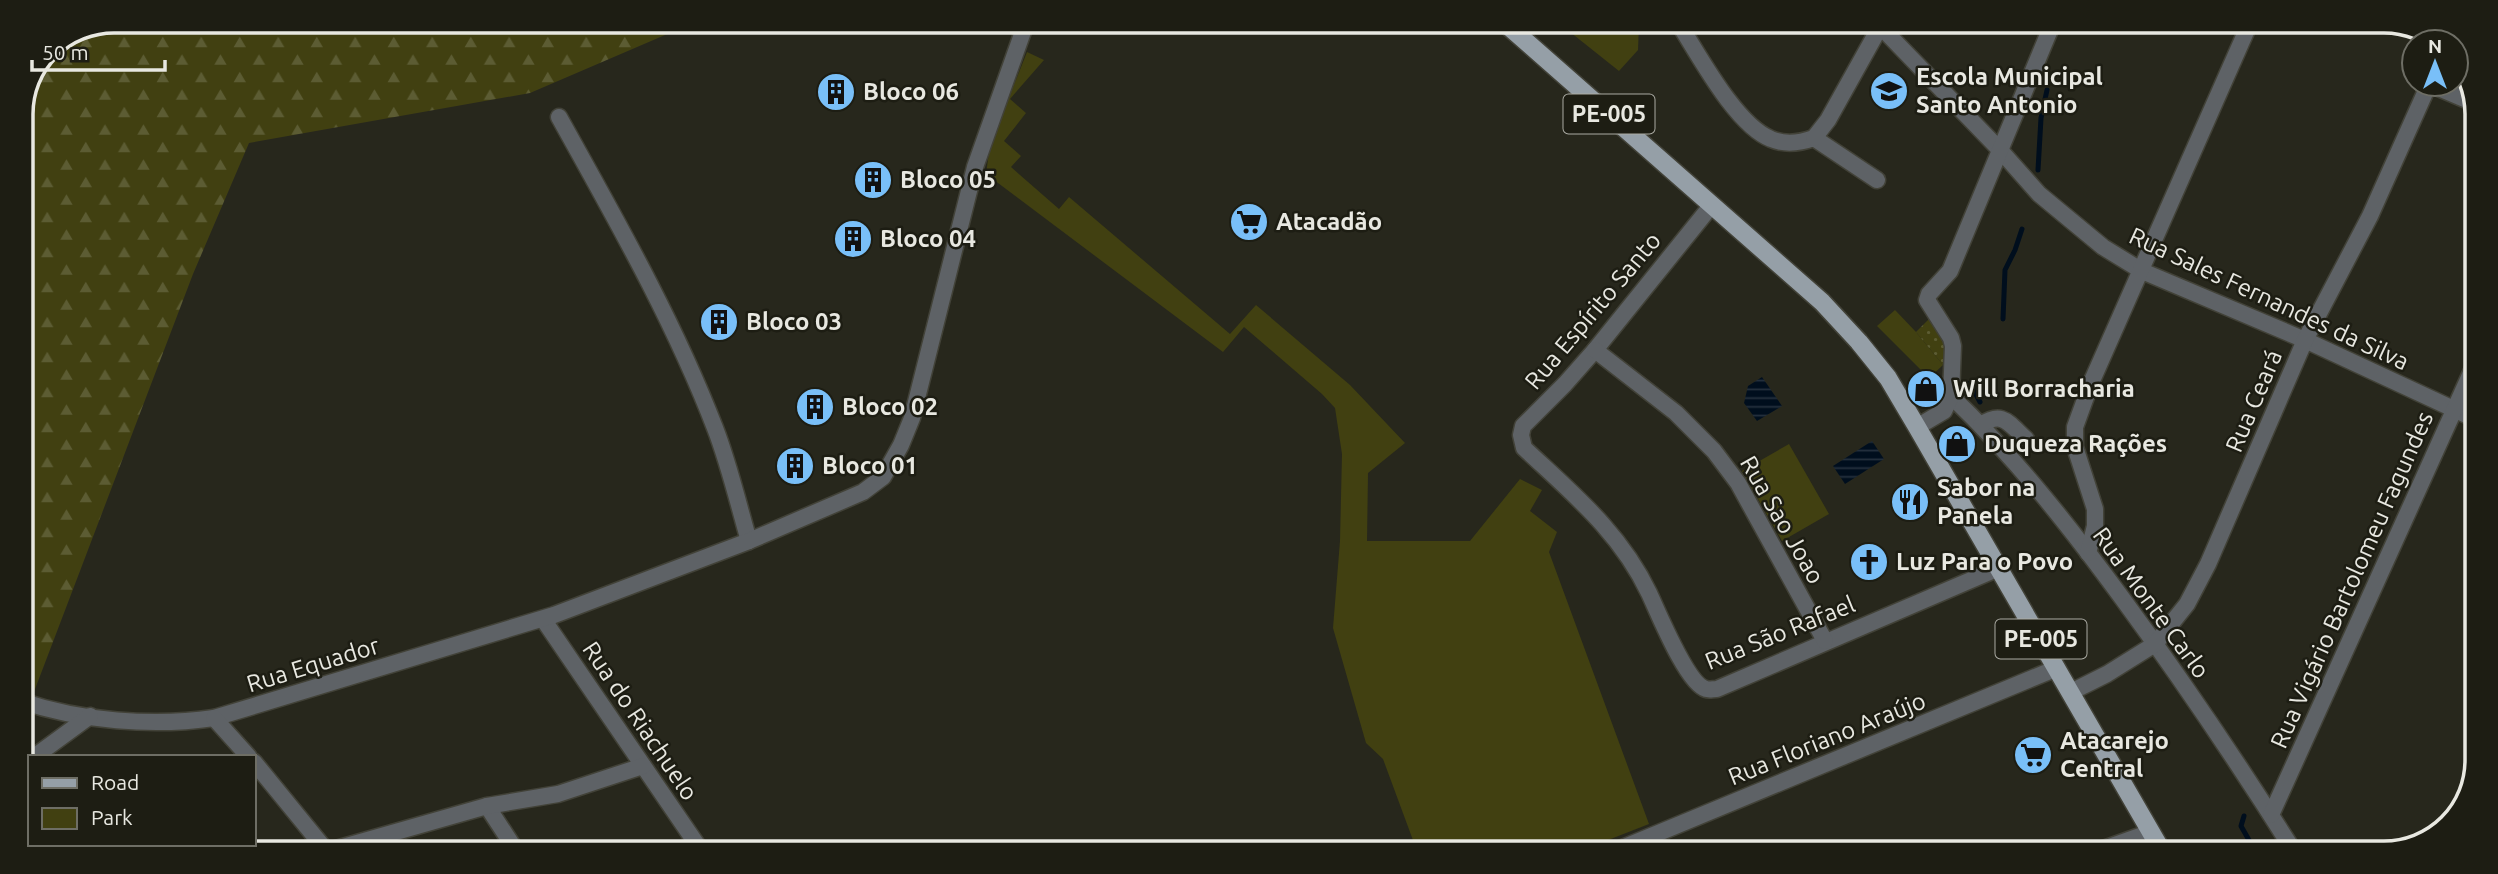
<svg xmlns="http://www.w3.org/2000/svg" width="2498" height="874" viewBox="0 0 2498 874" font-family="Ubuntu,sans-serif">
	<style>
		.green { fill: #414011 }
		.forest { fill: url(#forest-firs) }
		.park { fill: url(#park-dots) }
		.water { fill: url(#water-rules) }
		.lines { fill: none; stroke-linecap: round; stroke-linejoin: round }
		.stream { stroke: #000e1d; stroke-width: 5 }
		.minor-casing { stroke: #424238; stroke-width: 19 }
		.primary-casing { stroke: #424238; stroke-width: 21 }
		.minor { stroke: #5e6266; stroke-width: 16 }
		.primary { stroke: #959fa7; stroke-width: 18 }
		.labels { text-anchor: middle; stroke-width: 5; stroke-linejoin: round; paint-order: stroke }
		.shield { fill: #1d1d13; stroke: #ababa3; stroke-width: 2 }
		.shield-label { font-size: 23px; font-weight: bold; fill: #e8e8e1 }
		.poi-label { font-size: 24px; font-weight: bold; fill: #e8e8e1; stroke: #1d1d13; text-anchor: start }
		.street-label { font-size: 24px; fill: #e8e8e1; stroke: #1d1d13 }
		.rim { fill: none; stroke: #e8e8e1; stroke-width: 3.5 }
	</style>
	<defs>
		<pattern id="forest-firs" width="22" height="20" patternUnits="userSpaceOnUse" patternTransform="scale(1.75)"><rect width="22" height="20" fill="#414011"/><path d="M5 1l3.5 6h-7zM16 11l3.5 6h-7z" fill="#5c5c33"/></pattern>
		<pattern id="park-dots" width="8" height="8" patternUnits="userSpaceOnUse" patternTransform="scale(1.75)"><rect width="8" height="8" fill="#414011"/><path d="M2 2h.1M6 6h.1" fill="none" stroke="#5c5c33" stroke-width="1.8" stroke-linecap="round"/></pattern>
		<pattern id="water-rules" width="6" height="5" patternUnits="userSpaceOnUse" patternTransform="scale(1.75)"><rect width="6" height="5" fill="#000e1d"/><path d="M0 2.5h6" fill="none" stroke="#25313e"/></pattern>
	</defs>
	<rect width="100%" height="100%" fill="#27271c"/>
	<g class="green">
		<path d="M 1560,24 L 1639,24 L 1638,50 L 1619,71 Z"/>
		<path d="M 1027,52 L 1044,60 L 1010,99 L 1026,113 L 1004,141 L 1021,156 L 1011,167 L 1059,209 L 1069,197 L 1230,334 L 1256,305 L 1350,385 L 1405,443 L 1368,473 L 1367,541 L 1470,541 L 1520,479 L 1542,490 L 1530,511 L 1557,532 L 1549,552 L 1649,824 L 1580,851 L 1417,851 L 1383,759 L 1366,743 L 1333,628 L 1340,541 L 1342,454 L 1335,408 L 1322,394 L 1244,327 L 1223,352 L 986,174 L 990,145 Z"/>
		<path d="M 1895,310 L 1916,332 L 1943,365 L 1929,378 L 1877,326 Z"/>
		<path d="M 1789,444 L 1829,514 L 1782,541 L 1742,471 Z"/>
	</g>
	<path class="forest" d="M 114,21 L 678,22 L 679,29 L 530,93 L 249,143 L 193,274 L 32,697 L 21,693 L 21,108 L 49,48 Z"/>
	<path class="park" d="M 1930,318 C 1943,332 1947,346 1943,365 L 1916,332 Z"/>
	<g class="water">
		<path d="M 1762,377 L 1782,406 L 1757,421 L 1744,403 L 1748,386 Z"/>
		<path d="M 1872,441 L 1884,459 L 1845,484 L 1833,466 Z"/>
	</g>
	<g class="lines">
		<g class="stream">
			<path d="M 2038,170 L 2041,118 L 2047,90"/>
			<path d="M 2003,319 L 2005,270 L 2015,250 L 2022,229"/>
			<path d="M 1970,383 L 1980,402"/>
			<path d="M 2244,816 L 2241,826 L 2254,849"/>
		</g>
		<defs>
			<g id="minor">
				<path d="M 1679,24 C 1700,57 1736,125 1771,139 C 1785,145 1800,143 1814,138 L 1877,180"/>
				<path d="M 1879,25 L 2000,150 L 2039,194 L 2103,247 L 2142,271 L 2305,340 L 2475,419"/>
				<path d="M 559,117 C 615,218 673,319 715,428 C 729,464 738,503 749,541"/>
				<path d="M 1814,138 L 1828,120 L 1881,25"/>
				<path d="M 1711,206 L 1595,350 L 1565,384 L 1523,426 L 1521,435 L 1524,448 C 1573,494 1620,532 1649,593 C 1658,612 1687,684 1706,689 C 1709,690 1713,689 1717,689 L 1999,568"/>
				<path d="M 1595,350 L 1676,413 L 1714,451 L 1738,483 L 1825,641"/>
				<path d="M 1951,396 C 2015,457 2070,527 2122,598 C 2183,681 2240,766 2295,853"/>
				<path d="M 1981,425 C 2003,410 2009,424 2026,439"/>
				<path d="M 1917,427 L 1944,411 L 1951,396 L 1953,346 L 1951,338 L 1927,300 L 1929,294 L 1950,271 L 2052,25"/>
				<path d="M 2088,553 L 2095,526 L 2095,509 L 2075,447 L 2075,427 L 2091,383 L 2249,25"/>
				<path d="M 543,619 L 700,849"/>
				<path d="M 2071,692 L 2107,674 L 2155,644 L 2187,604 L 2208,564 L 2305,340 L 2370,216 L 2429,84 L 2476,104"/>
				<path d="M 21,701 C 80,721 153,727 214,718 L 554,615 L 749,541 L 863,492 L 883,477 L 901,445 L 912,418 L 975,167 L 1026,23"/>
				<path d="M 214,718 L 249,757"/>
				<path d="M 34,757 L 90,716"/>
				<path d="M 254,762 L 325,849"/>
				<path d="M 21,766 L 30,760"/>
				<path d="M 487,806 L 515,849"/>
				<path d="M 2271,815 L 2475,364"/>
				<path d="M 160,848 L 168,844"/>
				<path d="M 336,849 L 487,806 L 558,794 L 643,766"/>
				<path d="M 1615,851 L 2057,668"/>
				<path d="M 2095,852 L 2151,832"/>
			</g>
			<path id="primary" d="M 1506,24 L 1822,302 L 1859,342 L 1888,378 L 1917,427 L 2163,853"/>
		</defs>
		<use href="#minor" class="minor-casing"/>
		<use href="#primary" class="primary-casing"/>
		<use href="#minor" class="minor"/>
		<use href="#primary" class="primary"/>
	</g>
	<defs>
		<symbol id="school-disc" viewBox="-11 -11 22 22"><circle r="9.5" fill="#79bff8" stroke="#1d1d13"/><path d="M0-5L7-2L0 1L-7-2ZM-4 1L0 2.5L4 1V4Q0 6-4 4Z" fill="#111"/></symbol>
		<symbol id="building-disc" viewBox="-11 -11 22 22"><circle r="9.5" fill="#79bff8" stroke="#1d1d13"/><path d="M-4-6H4V6H1V3H-1V6H-4ZM-2.5-4.3h1.7v1.8h-1.7ZM.8-4.3h1.7v1.8H.8ZM-2.5-1h1.7V.8h-1.7ZM.8-1h1.7V.8H.8Z" fill="#111"/></symbol>
		<symbol id="supermarket-disc" viewBox="-11 -11 22 22"><circle r="9.5" fill="#79bff8" stroke="#1d1d13"/><path d="M-6-5.5h2.5l.6 2H6L4.5 2H-2.5L-4.4-4H-6ZM-1.5 3.2a1.3 1.3 0 1 0 .1 0ZM3 3.2a1.3 1.3 0 1 0 .1 0Z" fill="#111"/></symbol>
		<symbol id="shop-disc" viewBox="-11 -11 22 22"><circle r="9.5" fill="#79bff8" stroke="#1d1d13"/><path d="M-5-2.5h2.3a2.7 3.5 0 0 1 5.4 0H5L5.5 6h-11ZM-1.5-2.5h3a1.5 2.3 0 0 0-3 0Z" fill="#111"/></symbol>
		<symbol id="restaurant-disc" viewBox="-11 -11 22 22"><circle r="9.5" fill="#79bff8" stroke="#1d1d13"/><path d="M-5-6h1v4h1v-4h1v4h1v-4h1v5L-1.5 .5V6h-2V.5L-5-1ZM5-6V6H3V1.5H1.5Q1.5-4 5-6Z" fill="#111"/></symbol>
		<symbol id="church-disc" viewBox="-11 -11 22 22"><circle r="9.5" fill="#79bff8" stroke="#1d1d13"/><path d="M-1.2-6h2.4v3.5h3.3v2.4h-3.3V6h-2.4V-.1h-3.3v-2.4h3.3Z" fill="#111"/></symbol>
	</defs>
	<g fill-rule="evenodd">
		<use href="#school-disc" x="1867" y="69" width="44" height="44"/>
		<use href="#building-disc" x="814" y="70" width="44" height="44"/>
		<use href="#building-disc" x="851" y="158" width="44" height="44"/>
		<use href="#supermarket-disc" x="1227" y="200" width="44" height="44"/>
		<use href="#building-disc" x="831" y="217" width="44" height="44"/>
		<use href="#building-disc" x="697" y="300" width="44" height="44"/>
		<use href="#shop-disc" x="1904" y="367" width="44" height="44"/>
		<use href="#building-disc" x="793" y="385" width="44" height="44"/>
		<use href="#shop-disc" x="1935" y="422" width="44" height="44"/>
		<use href="#building-disc" x="773" y="444" width="44" height="44"/>
		<use href="#restaurant-disc" x="1888" y="480" width="44" height="44"/>
		<use href="#church-disc" x="1847" y="540" width="44" height="44"/>
		<use href="#supermarket-disc" x="2011" y="733" width="44" height="44"/>
	</g>
	<g class="labels">
		<g class="shield">
			<rect x="1563.5" y="94.5" width="91" height="39" rx="5"/>
			<rect x="1995.5" y="619.5" width="91" height="39" rx="5"/>
		</g>
		<g class="shield-label">
			<text x="1609" y="122">PE-005</text>
			<text x="2041" y="647">PE-005</text>
		</g>
		<g class="poi-label">
			<text x="1916" y="85">Escola Municipal<tspan x="1916" dy="28">Santo Antonio</tspan></text>
			<text x="863" y="100">Bloco 06</text>
			<text x="900" y="188">Bloco 05</text>
			<text x="1276" y="230">Atacadão</text>
			<text x="880" y="247">Bloco 04</text>
			<text x="746" y="330">Bloco 03</text>
			<text x="1953" y="397">Will Borracharia</text>
			<text x="842" y="415">Bloco 02</text>
			<text x="1984" y="452">Duqueza Rações</text>
			<text x="822" y="474">Bloco 01</text>
			<text x="1937" y="496">Sabor na<tspan x="1937" dy="28">Panela</tspan></text>
			<text x="1896" y="570">Luz Para o Povo</text>
			<text x="2060" y="749">Atacarejo<tspan x="2060" dy="28">Central</tspan></text>
		</g>
		<g class="street-label">
			<text transform="translate(2269 299) rotate(25)" y="8">Rua Sales Fernandes da Silva</text>
			<text transform="translate(1593 311) rotate(-50)" y="8">Rua Espírito Santo</text>
			<text transform="translate(2254 401) rotate(-67)" y="8">Rua Ceará</text>
			<text transform="translate(1782 520) rotate(60)" y="8">Rua Sao Joao</text>
			<text transform="translate(2352 580) rotate(-66)" y="8">Rua Vigário Bartolomeu Fagundes</text>
			<text transform="translate(2151 603) rotate(54)" y="8">Rua Monte Carlo</text>
			<text transform="translate(1780 633) rotate(-22)" y="8">Rua São Rafael</text>
			<text transform="translate(313 665) rotate(-17)" y="8">Rua Equador</text>
			<text transform="translate(640 721) rotate(56)" y="8">Rua do Riachuelo</text>
			<text transform="translate(1827 739) rotate(-22)" y="8">Rua Floriano Araújo</text>
		</g>
	</g>
	<path d="M0 0H2498V874H0ZM114 33H2384A81 81 0 0 1 2465 114V760A81 81 0 0 1 2384 841H114A81 81 0 0 1 33 760V114A81 81 0 0 1 114 33Z" fill="#1d1d13" fill-rule="evenodd"/>
	<path class="rim" d="M114 33H2384A81 81 0 0 1 2465 114V760A81 81 0 0 1 2384 841H114A81 81 0 0 1 33 760V114A81 81 0 0 1 114 33Z"/>
	<rect x="28" y="755" width="228" height="91" fill="#1d1d13" stroke="#6e6e65" stroke-width="2"/>
	<rect x="42" y="778" width="35" height="10" fill="#959fa7" stroke="#6e6e65" stroke-width="2"/>
	<text x="91" y="790" font-size="21" fill="#e8e8e1">Road</text>
	<rect x="42" y="808" width="35" height="21" fill="#414011" stroke="#6e6e65" stroke-width="2"/>
	<text x="91" y="825" font-size="21" fill="#e8e8e1">Park</text>
	<g transform="translate(2435 63)"><circle r="33" fill="#1d1d13" stroke="#6e6e65" stroke-width="2"/>
	<path d="M0-5L12 26L0 18L-12 26Z" fill="#79bff8"/>
	<text y="-10" font-size="19" font-weight="bold" text-anchor="middle" fill="#e8e8e1">N</text>
	</g>
	<path d="M32 60v10h133v-10" fill="none" stroke="#e8e8e1" stroke-width="3.5"/>
	<text x="42" y="60" font-size="21" fill="#e8e8e1" stroke="#1d1d13" stroke-width="5" paint-order="stroke">50 m</text>
</svg>
